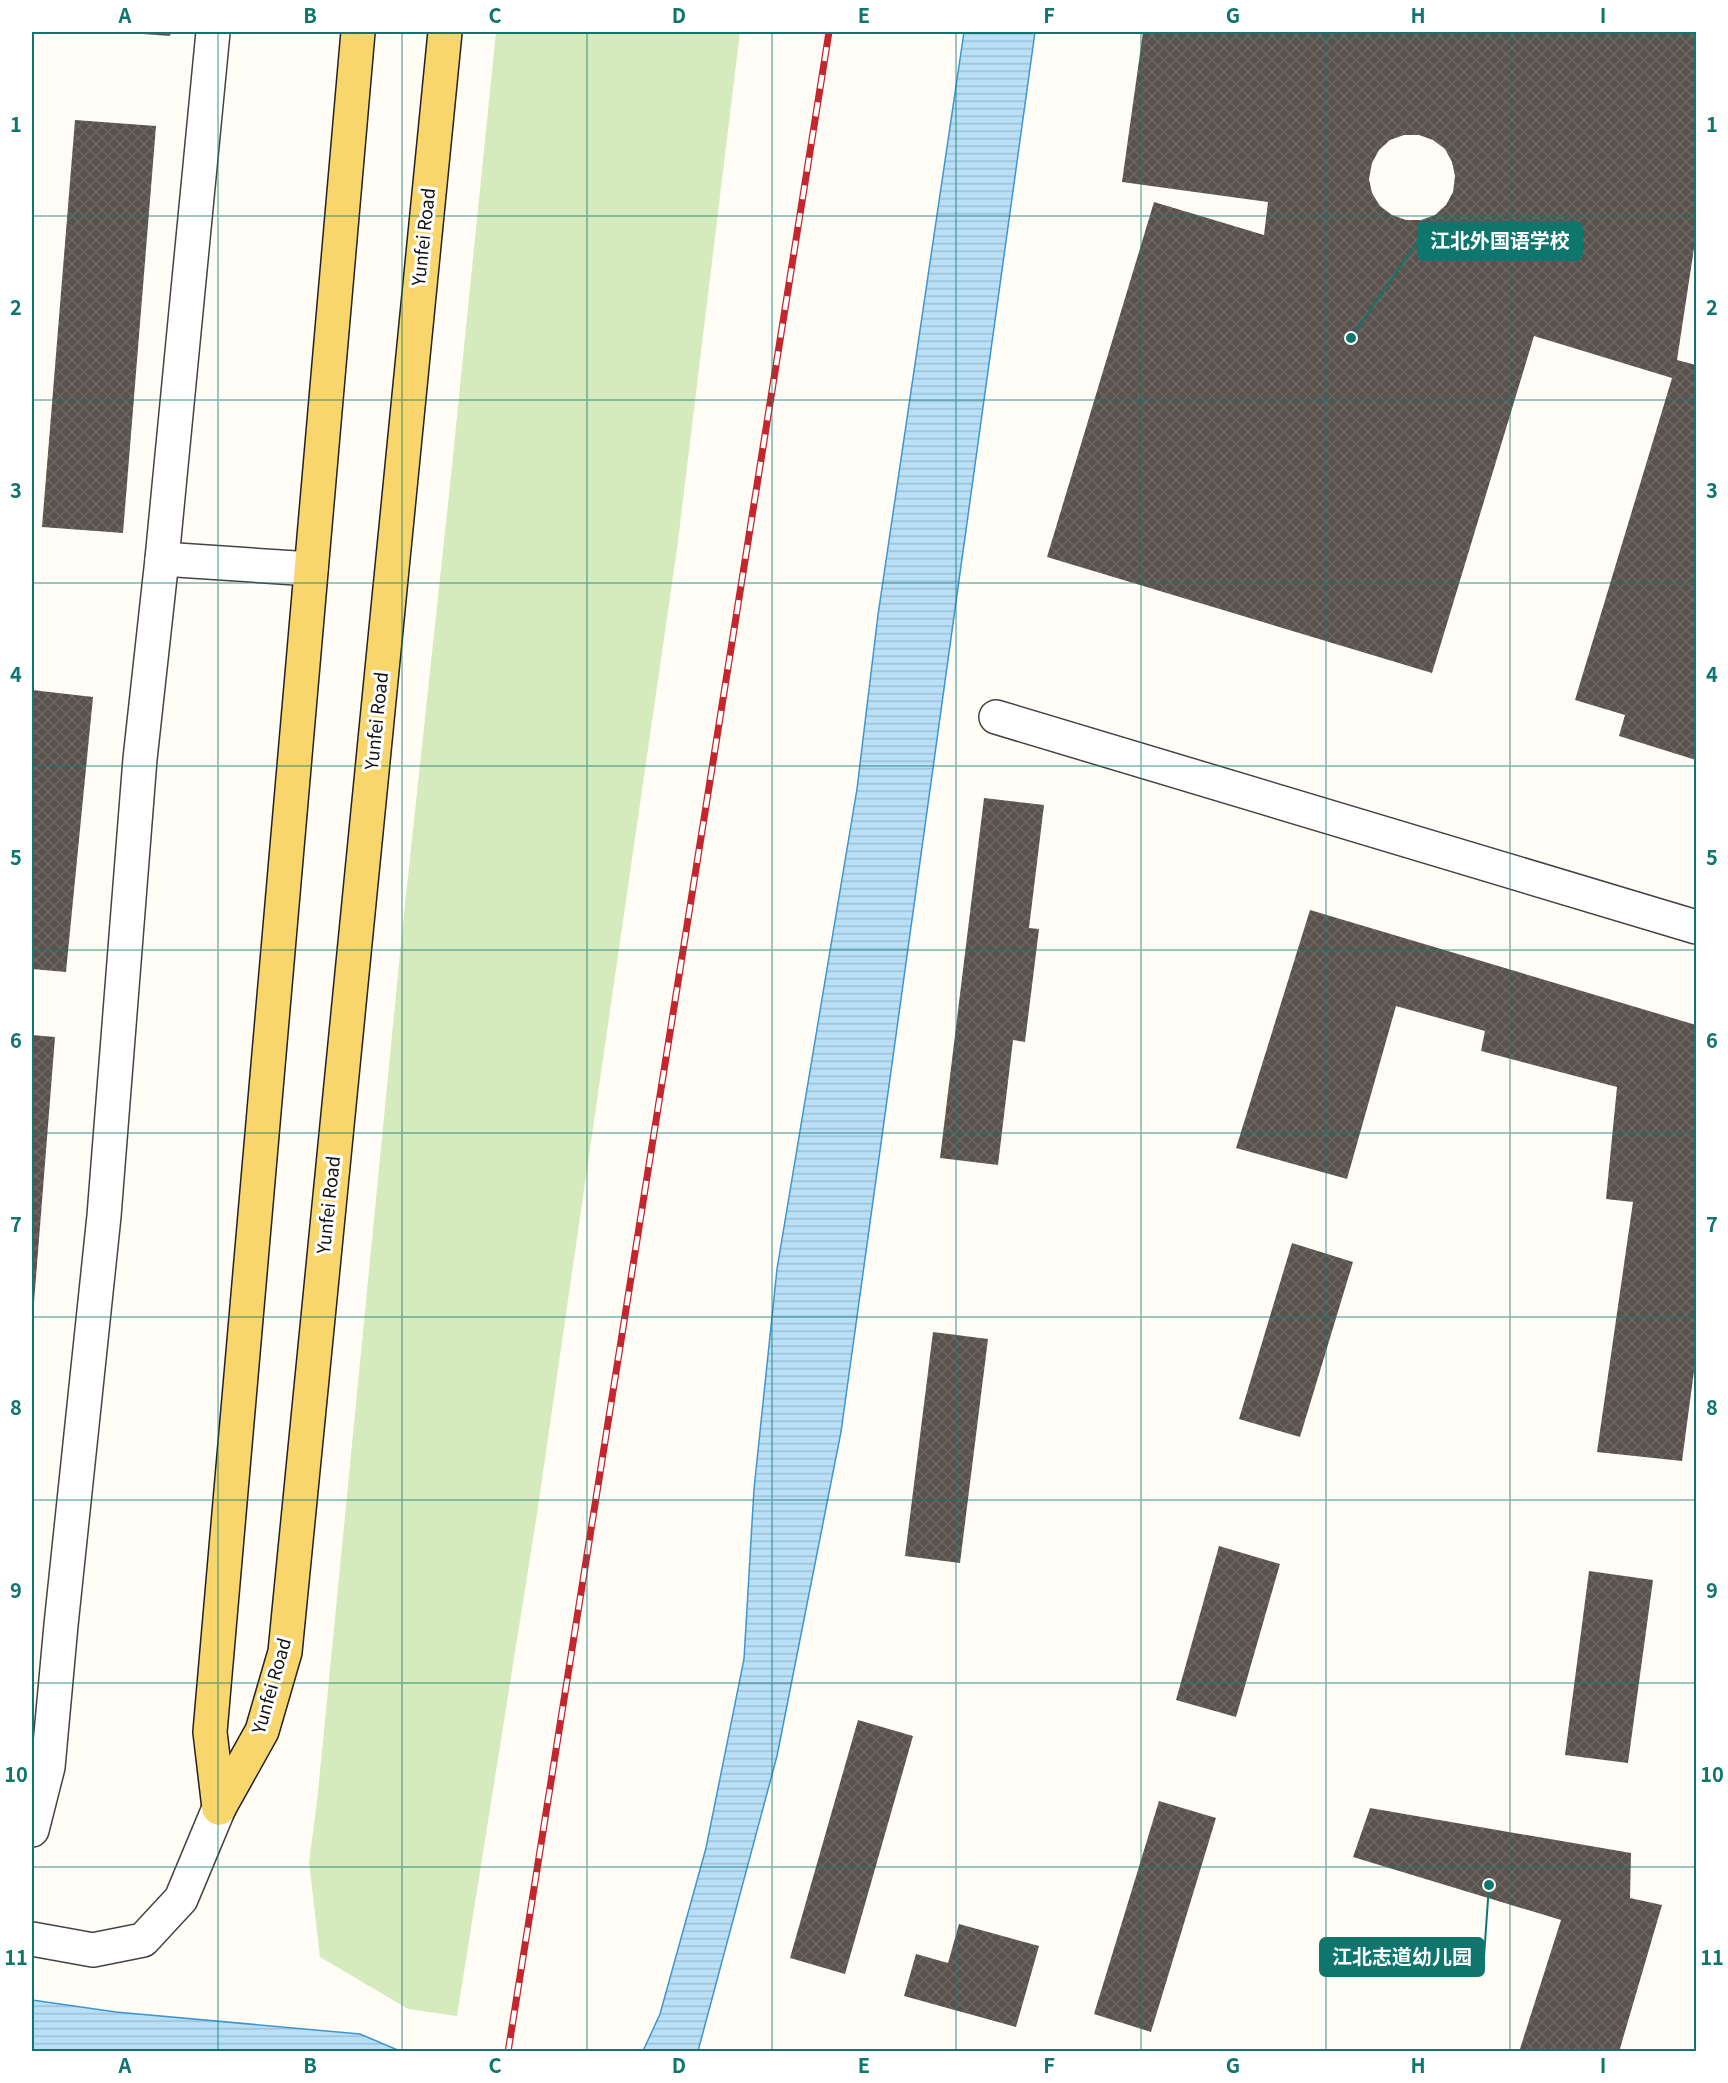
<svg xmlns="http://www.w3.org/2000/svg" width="1728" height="2083" viewBox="0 0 1728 2083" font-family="Georgia,'Noto Sans SC',serif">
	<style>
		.park { fill: #d5ebbd }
		.water { fill: url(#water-rules); stroke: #3f96cf; stroke-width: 1.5 }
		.building { fill: url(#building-cross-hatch); fill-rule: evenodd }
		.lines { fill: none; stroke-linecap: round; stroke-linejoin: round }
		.minor-casing { stroke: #444; stroke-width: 36 }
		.major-casing { stroke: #222; stroke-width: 36 }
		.minor { stroke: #fff; stroke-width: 33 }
		.major { stroke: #f9d66b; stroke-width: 33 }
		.rail-casing { stroke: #c4262e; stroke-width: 7 }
		.rail { stroke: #fff; stroke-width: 4.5; stroke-dasharray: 14; stroke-linecap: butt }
		.grid { fill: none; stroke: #0f766e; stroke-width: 1.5; stroke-opacity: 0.55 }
		.labels { text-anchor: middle; stroke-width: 6; stroke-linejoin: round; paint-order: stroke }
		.street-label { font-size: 18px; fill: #111; stroke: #fff }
		.leader { fill: none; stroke: #0f766e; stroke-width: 2 }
		.callout-dot { fill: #0f766e; stroke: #fff; stroke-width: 2 }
		.callout { fill: #0f766e; stroke: #0f766e; stroke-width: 2 }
		.callout-label { font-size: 20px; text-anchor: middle; font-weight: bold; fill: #fff }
		.neatline { fill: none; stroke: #0f766e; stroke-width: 2 }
		.grid-label { font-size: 20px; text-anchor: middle; font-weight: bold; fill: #0f766e }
	</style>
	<defs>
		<pattern id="water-rules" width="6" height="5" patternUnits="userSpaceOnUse" patternTransform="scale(1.5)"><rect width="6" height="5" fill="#b9e0f7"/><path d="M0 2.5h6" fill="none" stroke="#9ebfd3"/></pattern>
		<pattern id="building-cross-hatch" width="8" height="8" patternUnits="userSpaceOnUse" patternTransform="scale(1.5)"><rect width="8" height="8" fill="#5a524d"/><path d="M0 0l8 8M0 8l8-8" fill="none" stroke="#6d6662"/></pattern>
	</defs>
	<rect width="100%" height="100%" fill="#fffdf5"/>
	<path class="park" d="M 496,32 L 740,32 L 677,549 L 537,1514 L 457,2016 L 408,2009 L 320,1957 L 309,1862 L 317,1802 L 403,923 L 450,485 Z"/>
	<g class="water">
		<path d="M 964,32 L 1035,32 L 841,1432 L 777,1756 L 698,2051 L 643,2051 L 660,2014 L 706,1848 L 744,1659 L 754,1489 L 777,1269 L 857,789 L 878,615 Z"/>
		<path d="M 32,2000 L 116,2012 L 360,2034 L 400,2051 L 32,2051 Z"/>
	</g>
	<g class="building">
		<path d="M 129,32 L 171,32 L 170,36 L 129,33 Z"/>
		<path d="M 1143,32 L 1696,32 L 1696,235 L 1677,360 L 1696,365 L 1696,760 L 1619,736 L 1625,715 L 1575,700 L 1672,378 L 1534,336 L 1432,673 L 1047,557 L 1154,202 L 1264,235 L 1268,202 L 1122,182 ZM 1404,135 L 1419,135 L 1433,140 L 1445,149 L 1452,162 L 1455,176 L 1453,192 L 1446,205 L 1435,215 L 1421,220 L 1406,220 L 1392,215 L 1380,206 L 1372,193 L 1369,179 L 1372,163 L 1379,150 L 1390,140 Z"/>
		<path d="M 75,120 L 156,126 L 123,533 L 42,527 Z"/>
		<path d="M 32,690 L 93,697 L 66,972 L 32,969 Z"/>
		<path d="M 984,798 L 1044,805 L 1029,928 L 1039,929 L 1025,1042 L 1013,1040 L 998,1165 L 940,1158 Z"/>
		<path d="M 1310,910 L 1696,1025 L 1696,1356 L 1682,1461 L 1597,1452 L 1633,1202 L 1606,1199 L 1617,1087 L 1481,1051 L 1485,1031 L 1396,1006 L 1347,1179 L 1236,1148 Z"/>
		<path d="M 32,1035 L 55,1037 L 33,1315 L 32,1315 Z"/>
		<path d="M 1292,1243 L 1353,1262 L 1300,1437 L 1239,1419 Z"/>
		<path d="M 933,1332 L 988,1339 L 960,1563 L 905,1556 Z"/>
		<path d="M 1219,1546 L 1280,1564 L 1236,1717 L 1176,1700 Z"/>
		<path d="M 1589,1571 L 1653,1580 L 1628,1763 L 1565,1755 Z"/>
		<path d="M 858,1720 L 913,1736 L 845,1974 L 790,1958 Z"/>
		<path d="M 1159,1801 L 1216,1818 L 1151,2032 L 1094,2014 Z"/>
		<path d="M 1370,1808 L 1631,1853 L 1630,1898 L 1662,1905 L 1619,2052 L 1519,2052 L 1561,1920 L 1353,1857 Z"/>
		<path d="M 959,1924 L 1039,1946 L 1016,2027 L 904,1996 L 916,1954 L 948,1963 Z"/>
	</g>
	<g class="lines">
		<defs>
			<g id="minor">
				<path d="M 162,559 L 311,569"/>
				<path d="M 996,717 L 1696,927"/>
				<path d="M 32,1830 L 48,1767 L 61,1625 L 104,1216 L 140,759 L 162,559 L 213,32"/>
				<path d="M 32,1939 L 93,1950 L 143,1940 L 181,1899 L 219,1808"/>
			</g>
			<g id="major">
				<path d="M 219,1808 L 262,1731 L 285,1652 L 445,32"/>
				<path d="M 219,1808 L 210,1732 L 358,32"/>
			</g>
		</defs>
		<use href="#minor" class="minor-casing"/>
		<use href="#major" class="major-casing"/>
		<use href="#minor" class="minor"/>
		<use href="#major" class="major"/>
		<defs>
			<path id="rail" d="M 508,2052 L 829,32"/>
		</defs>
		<use href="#rail" class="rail-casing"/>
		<use href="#rail" class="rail"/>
	</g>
	<path class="grid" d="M 218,32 L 218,2052M 402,32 L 402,2052M 587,32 L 587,2052M 772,32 L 772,2052M 956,32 L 956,2052M 1141,32 L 1141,2052M 1326,32 L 1326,2052M 1510,32 L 1510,2052M 32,216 L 1696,216M 32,400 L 1696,400M 32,583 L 1696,583M 32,766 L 1696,766M 32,950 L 1696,950M 32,1133 L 1696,1133M 32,1317 L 1696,1317M 32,1500 L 1696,1500M 32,1683 L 1696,1683M 32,1867 L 1696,1867"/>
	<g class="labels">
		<g class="street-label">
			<text transform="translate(424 237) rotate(-84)" y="6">Yunfei Road</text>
			<text transform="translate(377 721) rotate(-84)" y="6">Yunfei Road</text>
			<text transform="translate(329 1205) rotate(-84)" y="6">Yunfei Road</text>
			<text transform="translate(272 1686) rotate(-74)" y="6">Yunfei Road</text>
		</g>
	</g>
	<path class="leader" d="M1351 338L1418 241M1489 1885L1484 1957"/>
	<g class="callout-dot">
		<circle cx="1351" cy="338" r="6"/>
		<circle cx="1489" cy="1885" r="6"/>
	</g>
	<g class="callout">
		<rect x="1418" y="222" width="164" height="38" rx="6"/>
		<rect x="1320" y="1938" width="164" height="38" rx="6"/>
	</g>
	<g class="callout-label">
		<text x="1500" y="248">江北外国语学校</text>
		<text x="1402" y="1964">江北志道幼儿园</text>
	</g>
	<rect width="1728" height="2083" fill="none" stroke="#ffffff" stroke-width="66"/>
	<rect x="33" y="33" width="1662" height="2017" class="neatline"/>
	<g class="grid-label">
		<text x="125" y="23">A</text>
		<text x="310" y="23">B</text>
		<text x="495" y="23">C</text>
		<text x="679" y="23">D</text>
		<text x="864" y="23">E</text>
		<text x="1049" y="23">F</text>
		<text x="1233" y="23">G</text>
		<text x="1418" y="23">H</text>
		<text x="1603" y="23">I</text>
		<text x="16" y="132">1</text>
		<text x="1712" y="132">1</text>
		<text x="16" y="315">2</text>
		<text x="1712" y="315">2</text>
		<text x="16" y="498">3</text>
		<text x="1712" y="498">3</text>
		<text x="16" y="682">4</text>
		<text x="1712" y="682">4</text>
		<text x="16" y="865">5</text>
		<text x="1712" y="865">5</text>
		<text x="16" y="1048">6</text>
		<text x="1712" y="1048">6</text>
		<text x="16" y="1232">7</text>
		<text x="1712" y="1232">7</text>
		<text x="16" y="1415">8</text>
		<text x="1712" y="1415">8</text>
		<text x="16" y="1598">9</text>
		<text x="1712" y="1598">9</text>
		<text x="16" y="1782">10</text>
		<text x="1712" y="1782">10</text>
		<text x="16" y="1965">11</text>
		<text x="1712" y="1965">11</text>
		<text x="125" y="2073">A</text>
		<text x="310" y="2073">B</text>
		<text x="495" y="2073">C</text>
		<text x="679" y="2073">D</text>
		<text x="864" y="2073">E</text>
		<text x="1049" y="2073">F</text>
		<text x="1233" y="2073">G</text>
		<text x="1418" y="2073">H</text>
		<text x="1603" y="2073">I</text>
	</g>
</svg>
